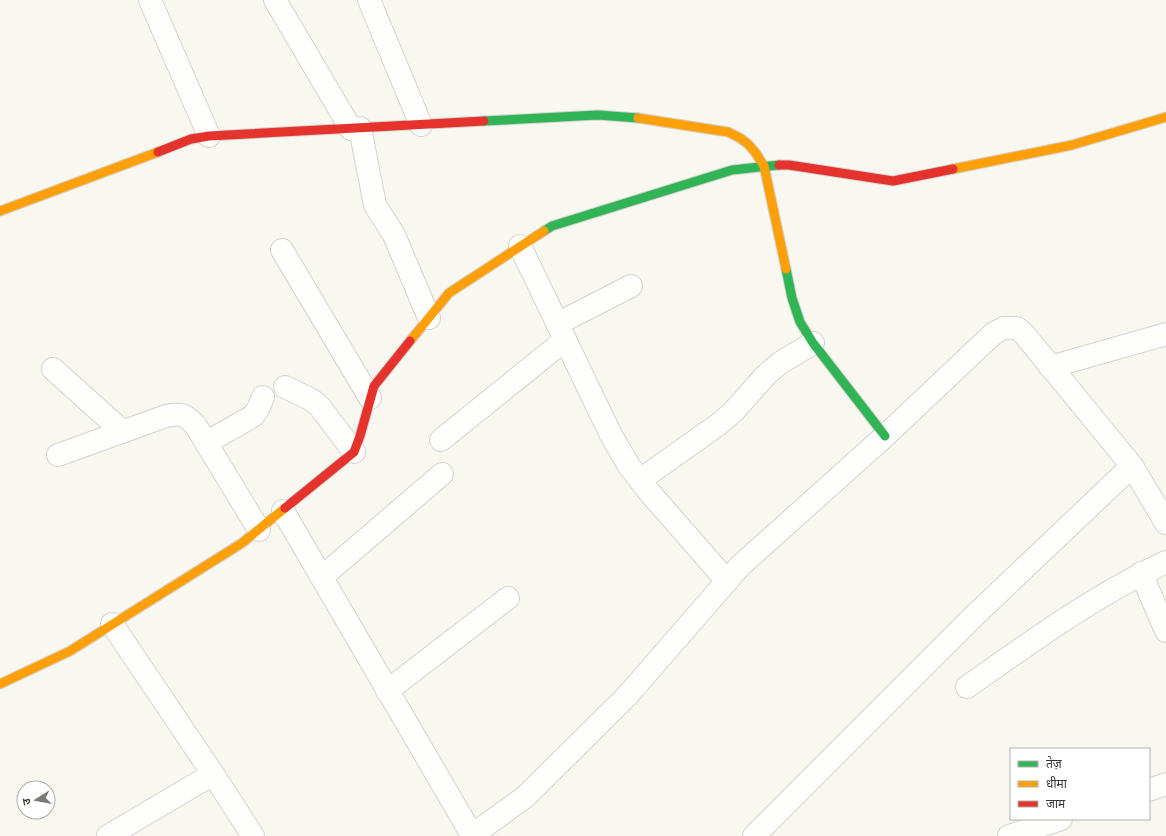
<svg xmlns="http://www.w3.org/2000/svg" width="1166" height="836" viewBox="0 0 1166 836" font-family="'Open Sans','Noto Sans Devanagari',sans-serif">
	<style>
		.lines { fill: none; stroke-linecap: round; stroke-linejoin: round }
		.street-casing { stroke: #d4d3ce; stroke-width: 24 }
		.fast-casing { stroke: #d4d3ce; stroke-width: 11 }
		.slow-casing { stroke: #d4d3ce; stroke-width: 11 }
		.jam-casing { stroke: #d4d3ce; stroke-width: 11 }
		.street { stroke: #fefefd; stroke-width: 22 }
		.fast { stroke: #30b455; stroke-width: 9 }
		.slow { stroke: #ff9f0a; stroke-width: 9 }
		.jam { stroke: #e5322d; stroke-width: 9 }
	</style>
	<rect width="100%" height="100%" fill="#f8f7f0"/>
	<g class="lines">
		<defs>
			<g id="street">
				<path d="M 150,0 L 209,136"/>
				<path d="M 275,0 L 351,129"/>
				<path d="M 369,0 L 421,125"/>
				<path d="M 360,128 L 375,205 L 394,235 L 429,318"/>
				<path d="M 520,246 L 611,435 L 629,466 L 650,493 L 727,581"/>
				<path d="M 282,250 L 370,398"/>
				<path d="M 557,324 L 631,286"/>
				<path d="M 1050,367 L 1166,334"/>
				<path d="M 53,369 L 123,432"/>
				<path d="M 285,387 L 312,400 L 320,407 L 354,452"/>
				<path d="M 441,440 L 565,340"/>
				<path d="M 206,443 L 253,416 L 258,409 L 263,397"/>
				<path d="M 58,455 L 166,416 C 182,413 185,414 196,426 L 259,530"/>
				<path d="M 640,480 L 719,424 L 733,412 L 766,375 L 780,363 L 813,343"/>
				<path d="M 283,511 L 472,835"/>
				<path d="M 1141,573 L 1166,631"/>
				<path d="M 322,577 L 442,474"/>
				<path d="M 112,624 L 213,774 L 253,836"/>
				<path d="M 967,687 C 1031,642 1095,595 1166,562"/>
				<path d="M 387,691 L 508,598"/>
				<path d="M 1149,790 L 1166,784"/>
				<path d="M 108,836 L 213,774"/>
				<path d="M 471,836 L 525,797 L 627,696 L 740,566 L 885,436 L 994,333 L 1004,328 L 1017,328 L 1024,334 L 1132,466 L 1166,523"/>
				<path d="M 754,836 L 973,617 L 1132,466"/>
				<path d="M 1009,836 L 1061,819"/>
			</g>
			<g id="fast">
				<path d="M 484,121 L 598,115 L 638,118"/>
				<path d="M 544,231 L 552,226 L 732,170 L 779,165"/>
				<path d="M 786,269 L 792,298 L 800,322 L 813,343 L 885,436"/>
			</g>
			<g id="slow">
				<path d="M 638,118 L 728,132 L 740,138 L 748,144 L 755,152 L 764,166 L 786,269"/>
				<path d="M 953,169 L 1072,145 L 1166,117"/>
				<path d="M 0,211 L 158,152"/>
				<path d="M 410,341 L 449,293 L 544,231"/>
				<path d="M 0,684 L 70,651 L 242,543 L 285,508"/>
			</g>
			<g id="jam">
				<path d="M 158,152 L 191,139 L 209,136 L 484,121"/>
				<path d="M 779,165 L 789,165 L 893,181 L 953,169"/>
				<path d="M 285,508 L 354,452 L 360,436 L 374,386 L 410,341"/>
			</g>
		</defs>
		<use href="#street" class="street-casing"/>
		<use href="#fast" class="fast-casing"/>
		<use href="#slow" class="slow-casing"/>
		<use href="#jam" class="jam-casing"/>
		<use href="#street" class="street"/>
		<use href="#fast" class="fast"/>
		<use href="#slow" class="slow"/>
		<use href="#jam" class="jam"/>
	</g>
	<rect x="1010" y="748" width="140" height="72" fill="#ffffff" stroke="#afafad"/>
	<rect x="1018" y="761" width="20" height="6" fill="#30b455" stroke="#afafad"/>
	<text x="1046" y="768" font-size="12" fill="#373631">तेज़</text>
	<rect x="1018" y="781" width="20" height="6" fill="#ff9f0a" stroke="#afafad"/>
	<text x="1046" y="788" font-size="12" fill="#373631">धीमा</text>
	<rect x="1018" y="801" width="20" height="6" fill="#e5322d" stroke="#afafad"/>
	<text x="1046" y="808" font-size="12" fill="#373631">जाम</text>
	<g transform="translate(36 800) rotate(259)"><circle r="19" fill="#ffffff" stroke="#afafad"/>
	<path d="M0-3L7 15L0 10L-7 15Z" fill="#7b7a74"/>
	<text y="-6" font-size="11" font-weight="bold" text-anchor="middle" fill="#373631">उ</text>
	</g>
</svg>
